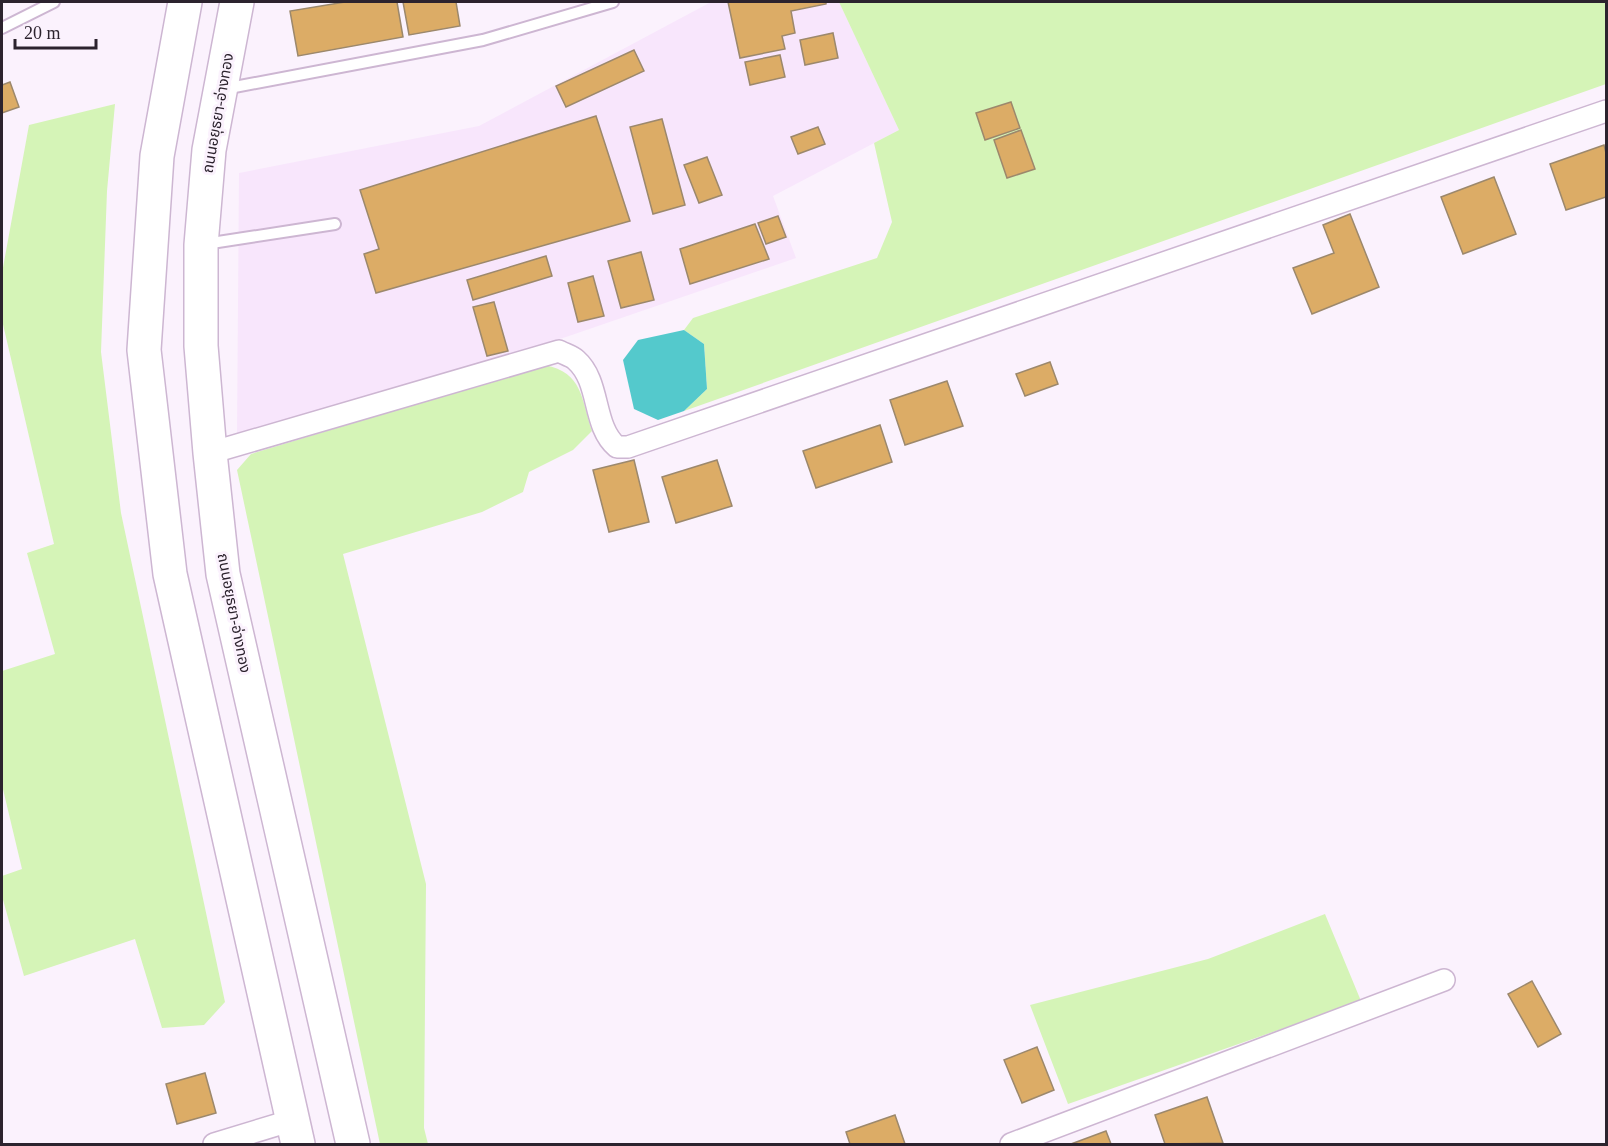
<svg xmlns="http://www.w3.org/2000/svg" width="1608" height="1146" viewBox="0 0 1608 1146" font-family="'Times New Roman','Noto Sans Thai',serif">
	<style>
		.built { fill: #f8e6fc }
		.green { fill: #d5f4b7 }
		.water { fill: #54c9cc }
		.building { fill: #dcac66; stroke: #9c886c; stroke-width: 1.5 }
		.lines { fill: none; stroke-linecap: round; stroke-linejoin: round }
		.service-casing { stroke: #cdb6d2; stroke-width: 14 }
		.minor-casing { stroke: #cdb6d2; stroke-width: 24 }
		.primary-casing { stroke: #cdb6d2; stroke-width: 36 }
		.service { stroke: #fff; stroke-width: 10 }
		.minor { stroke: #fff; stroke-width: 21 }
		.primary { stroke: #fff; stroke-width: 33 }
		.labels { text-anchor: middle; stroke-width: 6; stroke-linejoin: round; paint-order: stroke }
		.street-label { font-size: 15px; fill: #2c232e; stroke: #fbf2fd }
	</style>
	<rect width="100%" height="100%" fill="#fbf2fd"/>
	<path class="built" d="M 711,2 L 839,2 L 899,130 L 773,196 L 796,258 L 566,337 L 237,434 L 239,173 L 479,126 Z"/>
	<g class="green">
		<path d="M 839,2 L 1606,2 L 1606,84 L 684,411 L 707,389 L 704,344 L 684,330 L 693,318 L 877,258 L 892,222 L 874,143 L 899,130 Z"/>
		<path d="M 115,104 L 107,191 L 101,352 L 121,513 L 225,1002 L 204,1025 L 162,1028 L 135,939 L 24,976 L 2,896 L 2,876 L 22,869 L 2,785 L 2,671 L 55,654 L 27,553 L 54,544 L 2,320 L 2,273 L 29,125 Z"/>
		<path d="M 545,365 C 583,373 581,398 592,431 L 573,450 L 529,472 L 523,492 L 482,512 L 343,554 L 426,884 L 424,1128 L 428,1144 L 380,1144 L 237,470 L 251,454 Z"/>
		<path d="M 1325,914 L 1361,1001 L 1068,1104 L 1030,1005 L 1208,959 Z"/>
	</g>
	<path class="water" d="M 684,330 L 704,344 L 707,389 L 684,411 L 658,420 L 634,409 L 623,360 L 638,340 Z"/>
	<g class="building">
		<path d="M 345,2 L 397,2 L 403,37 L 298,56 L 290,11 Z"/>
		<path d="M 403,2 L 456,2 L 460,26 L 409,35 Z"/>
		<path d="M 728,2 L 826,2 L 826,4 L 791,11 L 795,33 L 782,36 L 785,49 L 740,58 Z"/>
		<path d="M 833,33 L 838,58 L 805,65 L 800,40 Z"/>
		<path d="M 634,50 L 644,71 L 566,107 L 556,86 Z"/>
		<path d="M 780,55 L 785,77 L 750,85 L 745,62 Z"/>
		<path d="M 10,82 L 19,107 L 2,113 L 2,85 Z"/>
		<path d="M 1011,102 L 1020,128 L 985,140 L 976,113 Z"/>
		<path d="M 596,116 L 630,221 L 376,293 L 364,254 L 379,249 L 360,190 Z"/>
		<path d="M 662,119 L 685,205 L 653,214 L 630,127 Z"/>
		<path d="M 818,127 L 825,144 L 798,154 L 791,137 Z"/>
		<path d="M 1021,130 L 1035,169 L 1007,178 L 994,140 Z"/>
		<path d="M 1604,145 L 1606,153 L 1606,197 L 1566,210 L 1550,164 Z"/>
		<path d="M 707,157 L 722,195 L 699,203 L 684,165 Z"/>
		<path d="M 1494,177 L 1516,234 L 1463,254 L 1441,197 Z"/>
		<path d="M 1350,214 L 1379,287 L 1312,314 L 1293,268 L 1334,253 L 1323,225 Z"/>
		<path d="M 778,216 L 786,237 L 766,244 L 758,223 Z"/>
		<path d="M 755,224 L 769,259 L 690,284 L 680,249 Z"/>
		<path d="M 641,252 L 654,300 L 621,308 L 608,261 Z"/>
		<path d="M 546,256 L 552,276 L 473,300 L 467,280 Z"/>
		<path d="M 593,276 L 604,316 L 578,322 L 568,283 Z"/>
		<path d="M 494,302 L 508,351 L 487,356 L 473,307 Z"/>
		<path d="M 1050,362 L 1058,384 L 1025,396 L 1016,374 Z"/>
		<path d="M 947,381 L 963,426 L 905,445 L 890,400 Z"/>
		<path d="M 880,425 L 892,462 L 816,488 L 803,451 Z"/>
		<path d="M 634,460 L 649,522 L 609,532 L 593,470 Z"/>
		<path d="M 717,460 L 732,506 L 676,523 L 662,477 Z"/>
		<path d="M 1532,981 L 1561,1034 L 1538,1047 L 1508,994 Z"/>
		<path d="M 1037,1047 L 1054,1090 L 1022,1103 L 1004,1060 Z"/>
		<path d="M 205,1073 L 216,1113 L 177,1124 L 166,1084 Z"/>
		<path d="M 1207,1097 L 1223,1143 L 1165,1144 L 1155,1115 Z"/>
		<path d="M 895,1115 L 905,1144 L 850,1144 L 846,1132 Z"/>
		<path d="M 1106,1131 L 1111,1144 L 1071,1144 Z"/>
	</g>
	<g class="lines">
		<defs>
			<g id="service">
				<path d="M 2,28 L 54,2"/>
				<path d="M 224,89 L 483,40 L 613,2"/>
				<path d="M 205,244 L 335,224"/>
			</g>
			<g id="minor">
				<path d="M 210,453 L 559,351 C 564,354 572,356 576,360 C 601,382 592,426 617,447 L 628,447 L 1606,111"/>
				<path d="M 214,1144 L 293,1120"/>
				<path d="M 1011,1144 L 1444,980"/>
			</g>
			<g id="primary">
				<path d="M 185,2 L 157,156 L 144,350 L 170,574 L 298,1144"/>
				<path d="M 237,2 L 209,150 L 201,245 L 201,346 L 210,453 L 223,574 L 353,1144"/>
			</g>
		</defs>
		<use href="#service" class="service-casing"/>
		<use href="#minor" class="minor-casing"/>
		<use href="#primary" class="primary-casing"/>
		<use href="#service" class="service"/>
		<use href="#minor" class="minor"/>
		<use href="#primary" class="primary"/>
	</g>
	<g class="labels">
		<g class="street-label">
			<text transform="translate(218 113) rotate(-80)" y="5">ถนนอยุธยา-อ่างทอง</text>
			<text transform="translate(234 613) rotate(79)" y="5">ถนนอยุธยา-อ่างทอง</text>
		</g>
	</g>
	<rect width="1608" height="1146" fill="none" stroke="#2c232e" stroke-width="6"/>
	<path d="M15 39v9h81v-9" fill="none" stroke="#2c232e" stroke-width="3"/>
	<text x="24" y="39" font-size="18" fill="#2c232e" stroke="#fbf2fd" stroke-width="4.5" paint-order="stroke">20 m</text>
</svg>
